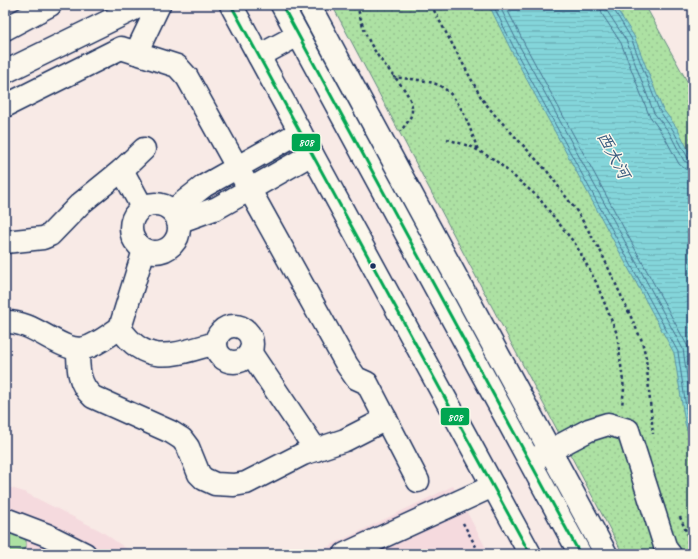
<svg xmlns="http://www.w3.org/2000/svg" width="698" height="559" viewBox="0 0 698 559" font-family="Caveat,'LXGW WenKai TC',sans-serif">
	<style>
		.built { fill: #f5dade }
		.grass { fill: url(#grass-tufts); stroke: #648880 }
		.park { fill: url(#park-dots); stroke: #648880 }
		.water { fill: url(#water-rules); stroke: #5a93a8 }
		.lines { fill: none; stroke-linecap: round; stroke-linejoin: round }
		.shore { stroke: #457190; stroke-width: 1 }
		.minor-casing { stroke: #1b2f5e; stroke-width: 25 }
		.major-casing { stroke: #1b2f5e; stroke-width: 25 }
		.path { stroke: #1b2f5e; stroke-width: 2.5; stroke-dasharray: 3 3; stroke-linecap: butt }
		.minor { stroke: #fbf7ec; stroke-width: 22 }
		.major { stroke: #fbf7ec; stroke-width: 22 }
		.bus-1-casing { stroke: #fbf7ec; stroke-width: 6 }
		.bus-1 { stroke: #00a651; stroke-width: 3 }
		.bus-dot { fill: #1b2f5e; stroke: #fbf7ec; stroke-width: 1.5 }
		.labels { text-anchor: middle; stroke-width: 3; stroke-linejoin: round; paint-order: stroke }
		.water-label { font-size: 17px; font-style: italic; fill: #35587d; stroke: #fbf7ec }
		.line-badge { stroke: #fbf7ec; stroke-width: 1.5 }
		.badge-label { font-size: 11px; text-anchor: middle; font-weight: bold; fill: #fff }
	</style>
	<defs>
		<pattern id="grass-tufts" width="24" height="20" patternUnits="userSpaceOnUse"><rect width="24" height="20" fill="#ade1a3"/><path d="M3 7l-1-3M5 7V3M7 7l1-3M15 17l-1-3M17 17v-4M19 17l1-3" fill="none" stroke="#94c18f"/></pattern>
		<pattern id="park-dots" width="8" height="8" patternUnits="userSpaceOnUse"><rect width="8" height="8" fill="#ade1a3"/><path d="M2 2h.1M6 6h.1" fill="none" stroke="#94c18f" stroke-width="1.8" stroke-linecap="round"/></pattern>
		<pattern id="water-rules" width="6" height="5" patternUnits="userSpaceOnUse"><rect width="6" height="5" fill="#84d5da"/><path d="M0 2.5h6" fill="none" stroke="#71b7be"/></pattern>
	</defs>
	<rect width="100%" height="100%" fill="#f8eae6"/>
	<filter id="ink" filterUnits="userSpaceOnUse"><feTurbulence type="fractalNoise" baseFrequency=".025" numOctaves="2"/><feDisplacementMap in="SourceGraphic" scale="8" xChannelSelector="R" yChannelSelector="G"/><feConvolveMatrix kernelMatrix="1 2 1 2 8 2 1 2 1" color-interpolation-filters="sRGB"/></filter>
	<g filter="url(#ink)">
		<g class="built">
			<path d="M 5,486 L 24,492 L 101,531 L 134,554 L 5,554 Z"/>
			<path d="M 453,486 L 489,554 L 313,554 Z"/>
		</g>
		<path class="grass" d="M 5,531 L 18,534 L 26,540 L 26,549 L 15,553 L 5,553 Z"/>
		<path class="park" d="M 332,5 L 645,5 L 693,92 L 693,554 L 623,554 Z"/>
		<path class="water" d="M 489,5 L 614,5 L 634,36 L 662,108 L 677,128 L 693,159 L 693,450 L 685,423 L 674,353 L 512,52 Z"/>
		<g class="lines">
			<g class="shore">
				<path d="M 493,5 L 515,50 L 678,352 L 688,421 L 693,436"/>
				<path d="M 499,5 L 520,47 L 683,349 L 693,418"/>
				<path d="M 505,5 L 525,45 L 688,347 L 693,377"/>
				<path d="M 600,5 L 602,14 L 621,43 L 649,115 L 664,136 L 679,164 L 685,169 L 693,171"/>
				<path d="M 606,5 L 607,11 L 626,40 L 654,113 L 669,132 L 684,161 L 693,165"/>
				<path d="M 611,5 L 631,38 L 659,110 L 673,130 L 688,158 L 693,160"/>
			</g>
			<defs>
				<g id="minor">
					<path d="M 309,5 L 606,554"/>
					<path d="M 136,53 L 159,5"/>
					<path d="M 259,56 L 298,35"/>
					<path d="M 5,72 L 142,5"/>
					<path d="M 5,106 L 121,48 L 177,66 L 187,77 L 347,365 L 356,378 L 367,383 L 418,481"/>
					<path d="M 122,170 L 142,207"/>
					<circle cx="155" cy="228" r="24"/>
					<path d="M 172,211 L 204,186 L 300,132"/>
					<path d="M 178,222 L 217,208 L 312,154"/>
					<path d="M 5,242 L 43,238 L 50,235 L 80,204 L 122,170 L 144,149"/>
					<path d="M 144,250 L 120,328 C 147,369 178,353 216,343"/>
					<path d="M 5,322 C 34,320 62,354 85,348 C 97,345 110,334 120,328"/>
					<circle cx="234" cy="344" r="18"/>
					<path d="M 78,349 C 78,368 78,384 93,397 L 171,432 L 182,439 L 188,447 L 199,474 L 204,479 L 215,484 L 234,485 L 246,483 L 303,454 L 345,440 L 386,419"/>
					<path d="M 250,352 L 316,450"/>
					<path d="M 538,457 L 589,430 L 608,424 L 628,430 L 666,549 L 670,554"/>
					<path d="M 5,519 L 47,535 L 85,554"/>
					<path d="M 345,554 L 493,486"/>
				</g>
				<g id="major">
					<path d="M 231,5 L 530,554"/>
					<path d="M 282,5 L 580,554"/>
					<path d="M 5,29 L 50,5"/>
				</g>
			</defs>
			<use href="#minor" class="minor-casing"/>
			<use href="#major" class="major-casing"/>
			<g class="path">
				<path d="M 359,5 L 358,9 C 362,24 366,38 375,51 C 383,67 414,93 412,110 C 412,118 405,126 400,131"/>
				<path d="M 431,5 L 482,99 L 494,114 L 547,171 L 578,213 L 601,252 L 642,341 L 646,358 L 653,434"/>
				<path d="M 393,77 C 406,79 421,79 433,83 C 460,91 469,127 478,150"/>
				<path d="M 447,139 L 472,147 L 495,160 L 538,197 L 576,245 L 596,282 L 617,334 L 624,389 L 622,406"/>
				<path d="M 680,517 L 693,548"/>
				<path d="M 463,523 L 480,554"/>
			</g>
			<use href="#minor" class="minor"/>
			<use href="#major" class="major"/>
			<defs>
				<g id="bus-1">
					<path d="M 231,5 L 530,554"/>
					<path d="M 282,5 L 580,554"/>
				</g>
			</defs>
			<use href="#bus-1" class="bus-1-casing"/>
			<use href="#bus-1" class="bus-1"/>
		</g>
	</g>
	<circle class="bus-dot" cx="373" cy="266" r="3.5"/>
	<g class="labels">
		<g class="water-label">
			<text transform="translate(614 155) rotate(62)" y="6">西大河</text>
		</g>
	</g>
	<g class="line-badge">
		<rect x="291" y="133" width="30" height="19" rx="4" fill="#00a651"/>
		<rect x="440" y="407" width="30" height="19" rx="4" fill="#00a651"/>
	</g>
	<g class="badge-label">
		<text x="306" y="146">808</text>
		<text x="455" y="421">808</text>
	</g>
	<rect width="698" height="559" fill="none" stroke="#fbf7ec" stroke-width="20"/>
	<rect x="10" y="10" width="678" height="539" fill="none" stroke="#1b2f5e" stroke-width="1.5" filter="url(#ink)"/>
</svg>
